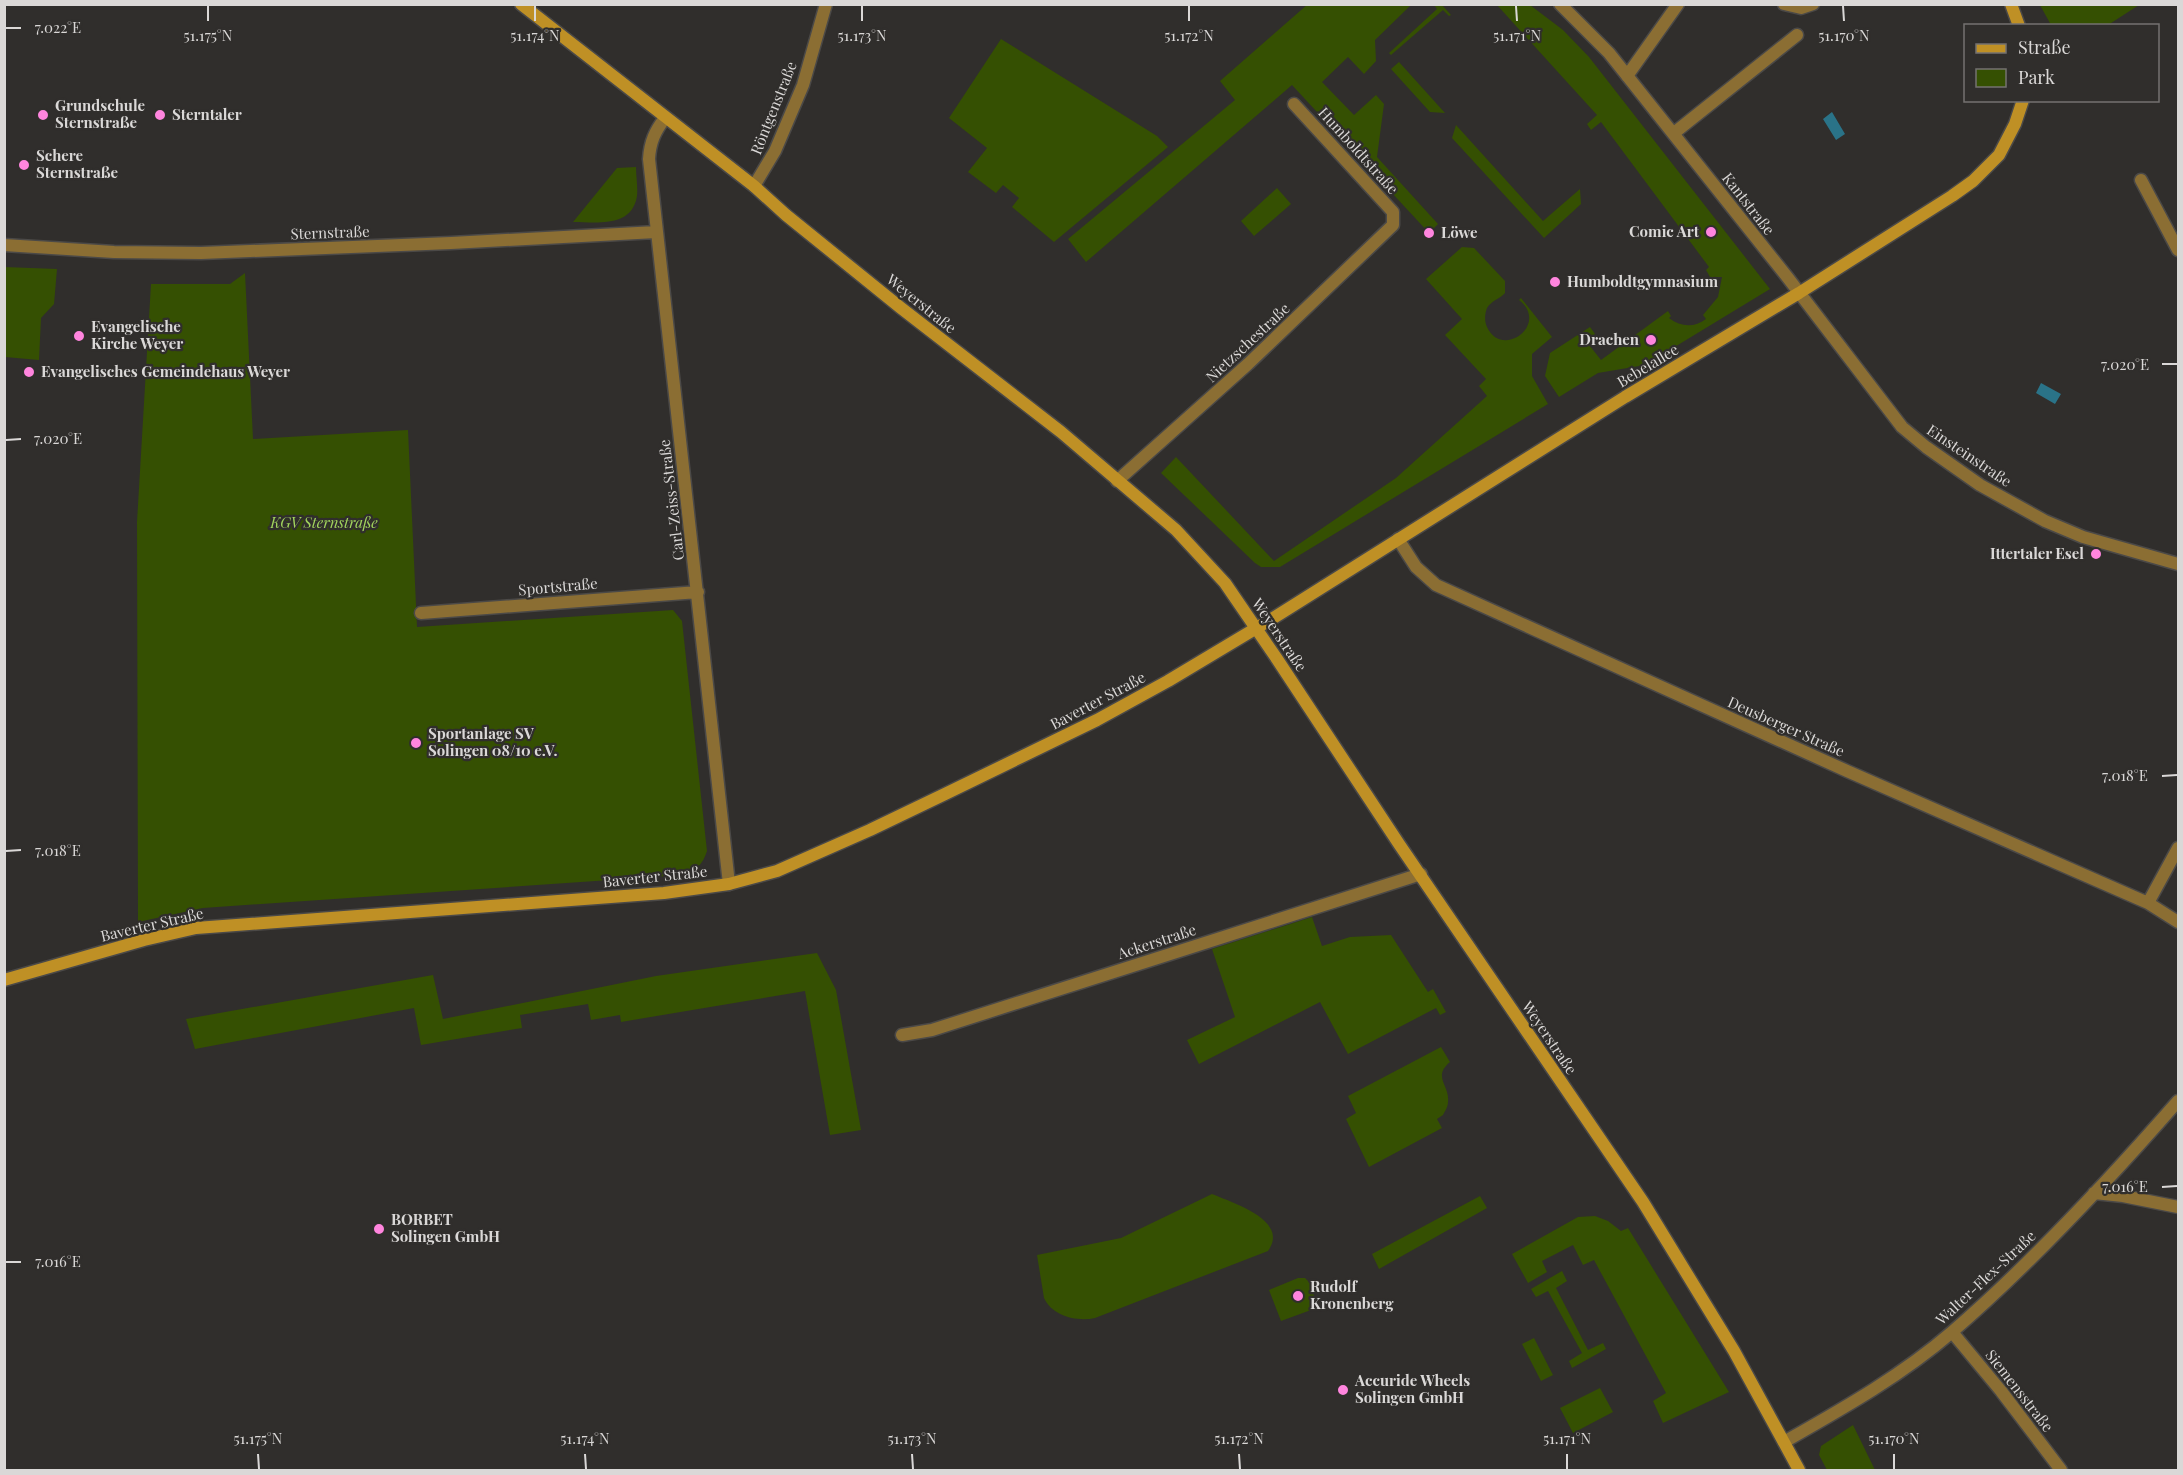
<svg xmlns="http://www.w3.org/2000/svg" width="2183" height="1475" font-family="'Playfair Display',serif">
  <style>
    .green { fill: #355002 }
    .water { fill: #2a7388 }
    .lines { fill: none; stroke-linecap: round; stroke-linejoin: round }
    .street-casing { stroke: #4b4947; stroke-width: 15 }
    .secondary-casing { stroke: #4b4947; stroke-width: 15 }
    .street { stroke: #8b6e33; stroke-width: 12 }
    .secondary { stroke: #bf9025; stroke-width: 12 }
    .ticks { fill: none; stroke: #dad8d7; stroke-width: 2 }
    .poi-dot { fill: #ff85de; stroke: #302e2c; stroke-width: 2 }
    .labels { text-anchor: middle; stroke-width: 4.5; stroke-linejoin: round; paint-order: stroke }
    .poi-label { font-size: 15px; font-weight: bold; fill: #dad8d7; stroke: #302e2c; text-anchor: start }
    .street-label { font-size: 15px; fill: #dad8d7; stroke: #302e2c }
    .park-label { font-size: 15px; font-style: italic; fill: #a2d55d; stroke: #302e2c }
    .ticks-label { font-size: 15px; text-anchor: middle; fill: #dad8d7; stroke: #302e2c; stroke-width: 4.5; stroke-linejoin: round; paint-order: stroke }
  </style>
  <rect width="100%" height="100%" fill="#302e2c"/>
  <!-- green -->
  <path class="green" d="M1308,4L1411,5L1375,40L1376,61L1364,74L1348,57L1322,82L1354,115L1376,95L1384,104L1377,157L1438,224L1429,233L1292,85L1086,262L1068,239L1235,100L1220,81Z
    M1434,5H1442L1451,15L1449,16L1443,10L1391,55L1389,53L1437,9Z
    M1497,5H1530L1563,30L1589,57L1770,289L1645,365L1598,373L1559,397L1545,376L1550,353L1590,327L1595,334L1586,341L1601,360L1668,311L1671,316L1669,318C1681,327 1694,328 1706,319L1703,315L1718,297L1722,277H1710L1706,270L1709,267L1601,122L1591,130L1587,124L1597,115Z
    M2040,5H2139L2108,25H2051Z
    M1001,39L1157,136L1168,147L1054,242L1012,207L1019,198L1003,185L996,193L968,172L987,148L949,118Z
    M1399,62L1445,113L1430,112L1391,69Z
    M1456,125L1543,221L1580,189L1581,204L1544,238L1452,138Z
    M636,167C636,177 638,187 637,196C632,228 597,222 573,222L617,168Z
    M1277,188L1291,204L1254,236L1241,221Z
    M1462,247L1474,248L1505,281V293C1500,299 1492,300 1487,308C1485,313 1484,321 1487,327C1502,360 1550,324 1519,300L1521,298L1552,337L1532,354V376L1548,404L1280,567H1261L1255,563L1161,473L1176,457L1274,561L1396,478L1487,396L1479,386L1486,379L1445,335L1462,319L1426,279Z
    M4,267L57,269L54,304L41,318L39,360L5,357Z
    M245,273L253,439L408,430L417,627L673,610L682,621L707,851C703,864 696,871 683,875L203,908L138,922L137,522L151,284H230Z
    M1312,917L1322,946L1350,937L1391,935L1428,992L1433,989L1446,1012L1440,1015L1436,1008L1348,1054L1320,1002L1199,1064L1187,1040L1235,1017L1212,949Z
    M817,953L836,990L861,1130L830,1135L805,991L621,1022L620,1015L591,1020L588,1004L520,1015L522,1028L421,1045L414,1008L195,1049L186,1019L433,975L443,1019L656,976Z
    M1441,1047L1450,1062C1432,1077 1450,1085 1448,1102C1448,1107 1445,1111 1443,1115L1437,1119L1442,1128L1369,1167L1346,1119L1356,1113L1348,1096Z
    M1212,1194C1233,1203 1290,1220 1268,1251L1095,1318C1077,1322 1052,1316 1044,1298L1037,1255L1121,1238Z
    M1480,1196L1487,1208L1379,1269L1372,1254Z
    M1595,1216L1608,1221L1621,1231L1628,1228L1729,1392L1663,1423L1653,1401L1666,1393L1594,1260L1583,1265L1573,1245L1542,1261L1547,1272L1528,1283L1512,1254L1578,1217Z
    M1562,1271L1567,1281L1556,1288L1588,1350L1603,1343L1606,1349L1572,1368L1569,1361L1582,1353L1548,1291L1536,1297L1531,1289Z
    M1298,1278H1305L1310,1283L1316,1302L1311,1310L1281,1321L1269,1290Z
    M1534,1338L1553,1375L1541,1381L1522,1344Z
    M1600,1388L1613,1412L1573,1433L1560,1408Z
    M1853,1425L1875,1470H1827L1819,1455L1821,1446Z"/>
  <!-- water -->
  <path class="water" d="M1832,112L1845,134L1836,140L1823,119Z
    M2041,383L2061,394L2055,404L2036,393Z"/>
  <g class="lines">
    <!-- street casing -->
    <g class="street-casing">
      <path id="street" d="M1560,4L1609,53L1788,278L1902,427L1926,447L1980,485L2045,521L2083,537L2178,564
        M1784,4L1801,8L1813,4
        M1627,76L1678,4
        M665,118C655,131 650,142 649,159L729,884
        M1674,133L1797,35
        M2141,180L2178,250
        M754,186L775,151L803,85L826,4
        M4,245L114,252L201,253L451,243L656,232
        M1117,481L1248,364L1393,225V212L1294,104
        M1398,539L1416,567L1436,585L1847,771L2148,903L2178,922
        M421,613L698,592
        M2148,903L2178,848
        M902,1035L932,1030L1421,874
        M2094,1193L2123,1196L2178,1207
        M1952,1332L2001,1391L2061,1470
        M1784,1442C1842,1409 1901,1376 1952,1332C2033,1262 2108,1181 2178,1101"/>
    </g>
    <!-- secondary casing -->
    <g class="secondary-casing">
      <path id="secondary" d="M521,4L754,186L786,215L901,308L1061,432L1176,530L1225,583L1277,659L1399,844L1643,1202L1734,1351L1799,1470
        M2011,4L2019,26
        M4,980L144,940L196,928L664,893L729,884L777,871L870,830L945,794L1097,720L1168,681L1270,620L1625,397L1799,293L1952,196L1973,181L1999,155L2015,124L2023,100"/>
    </g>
    <!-- street -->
    <use href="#street" class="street"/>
    <!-- secondary -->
    <use href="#secondary" class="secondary"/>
  </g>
  <!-- ticks -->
  <path class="ticks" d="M208,6V21M535,6V21M862,6V21M1189,6V21M1516,6L1517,21M1843,6L1844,21M6,28H21M2162,364H2177M6,440L21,439M2162,776L2177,775M6,851L21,850M2162,1187L2177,1186M6,1262H21M258,1454L259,1469M585,1454L586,1469M912,1454L913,1469M1239,1454L1240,1469M1567,1454V1469M1894,1454V1469"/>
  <!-- markers -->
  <g class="poi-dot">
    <circle cx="43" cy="115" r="6"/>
    <circle cx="160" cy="115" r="6"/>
    <circle cx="24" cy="165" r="6"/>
    <circle cx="1711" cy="232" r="6"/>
    <circle cx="1429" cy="233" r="6"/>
    <circle cx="1555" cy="282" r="6"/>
    <circle cx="79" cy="336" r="6"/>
    <circle cx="1651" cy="340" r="6"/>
    <circle cx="29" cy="372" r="6"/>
    <circle cx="2096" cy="554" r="6"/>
    <circle cx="416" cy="743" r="6"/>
    <circle cx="379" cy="1229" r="6"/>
    <circle cx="1298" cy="1296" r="6"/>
    <circle cx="1343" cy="1390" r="6"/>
  </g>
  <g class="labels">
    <!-- poi labels -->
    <g class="poi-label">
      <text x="55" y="111">Grundschule<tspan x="55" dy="17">Sternstraße</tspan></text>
      <text x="172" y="120">Sterntaler</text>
      <text x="36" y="161">Schere<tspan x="36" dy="17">Sternstraße</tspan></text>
      <text x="1699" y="237" text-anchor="end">Comic Art</text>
      <text x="1441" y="238">Löwe</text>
      <text x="1567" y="287">Humboldtgymnasium</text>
      <text x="91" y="332">Evangelische<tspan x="91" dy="17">Kirche Weyer</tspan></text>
      <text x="1639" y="345" text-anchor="end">Drachen</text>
      <text x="41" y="377">Evangelisches Gemeindehaus Weyer</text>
      <text x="2084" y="559" text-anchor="end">Ittertaler Esel</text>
      <text x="428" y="739">Sportanlage SV<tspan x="428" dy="17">Solingen 08/10 e.V.</tspan></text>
      <text x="391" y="1225">BORBET<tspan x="391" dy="17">Solingen GmbH</tspan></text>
      <text x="1310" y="1292">Rudolf<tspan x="1310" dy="17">Kronenberg</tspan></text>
      <text x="1355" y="1386">Accuride Wheels<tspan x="1355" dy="17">Solingen GmbH</tspan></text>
    </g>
    <!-- street labels -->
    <g class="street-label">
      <text transform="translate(774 108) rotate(-68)" y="5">Röntgenstraße</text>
      <text transform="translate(1358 151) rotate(48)" y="5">Humboldtstraße</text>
      <text transform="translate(1748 204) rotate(52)" y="5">Kantstraße</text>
      <text transform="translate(330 233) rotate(-2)" y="5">Sternstraße</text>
      <text transform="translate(921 304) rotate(39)" y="5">Weyerstraße</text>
      <text transform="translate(1248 343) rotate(-43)" y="5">Nietzschestraße</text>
      <text transform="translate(1648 366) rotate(-31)" y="5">Bebelallee</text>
      <text transform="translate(1969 456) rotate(34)" y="5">Einsteinstraße</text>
      <text transform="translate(672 500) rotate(-97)" y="5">Carl-Zeiss-Straße</text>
      <text transform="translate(558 587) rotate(-5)" y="5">Sportstraße</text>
      <text transform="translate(1279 635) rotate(56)" y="5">Weyerstraße</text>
      <text transform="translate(1098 701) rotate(-28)" y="5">Baverter Straße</text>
      <text transform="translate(1786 727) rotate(24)" y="5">Deusberger Straße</text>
      <text transform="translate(655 877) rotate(-6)" y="5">Baverter Straße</text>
      <text transform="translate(152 925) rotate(-13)" y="5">Baverter Straße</text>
      <text transform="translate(1157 942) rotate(-18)" y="5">Ackerstraße</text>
      <text transform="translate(1549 1038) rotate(56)" y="5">Weyerstraße</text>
      <text transform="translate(1986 1278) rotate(-43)" y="5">Walter-Flex-Straße</text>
      <text transform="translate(2019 1391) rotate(52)" y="5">Siemensstraße</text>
    </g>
    <!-- park labels -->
    <g class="park-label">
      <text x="324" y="528">KGV Sternstraße</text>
    </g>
  </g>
  <g class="ticks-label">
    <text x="58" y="33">7.022°E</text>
    <text x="208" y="41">51.175°N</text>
    <text x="535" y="41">51.174°N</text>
    <text x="862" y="41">51.173°N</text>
    <text x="1189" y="41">51.172°N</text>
    <text x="1517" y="41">51.171°N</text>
    <text x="1844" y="41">51.170°N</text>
    <text x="2125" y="370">7.020°E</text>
    <text x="58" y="444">7.020°E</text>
    <text x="2125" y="781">7.018°E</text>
    <text x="58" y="856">7.018°E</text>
    <text x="2125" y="1192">7.016°E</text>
    <text x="58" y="1267">7.016°E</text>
    <text x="258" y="1444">51.175°N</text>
    <text x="585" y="1444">51.174°N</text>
    <text x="912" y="1444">51.173°N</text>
    <text x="1239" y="1444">51.172°N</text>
    <text x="1567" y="1444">51.171°N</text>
    <text x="1894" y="1444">51.170°N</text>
  </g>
  <!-- border -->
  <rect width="2183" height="1475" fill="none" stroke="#dad8d7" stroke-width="12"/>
  <!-- legend -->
  <rect x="1964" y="24" width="195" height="78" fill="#302e2c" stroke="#747270" stroke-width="1.5"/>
  <rect x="1976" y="44" width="30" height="9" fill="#bf9025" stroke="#747270" stroke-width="1.5"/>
  <text x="2018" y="54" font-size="18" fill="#dad8d7">Straße</text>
  <rect x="1976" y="69" width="30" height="18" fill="#355002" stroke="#747270" stroke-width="1.5"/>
  <text x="2018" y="84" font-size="18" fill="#dad8d7">Park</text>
</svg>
